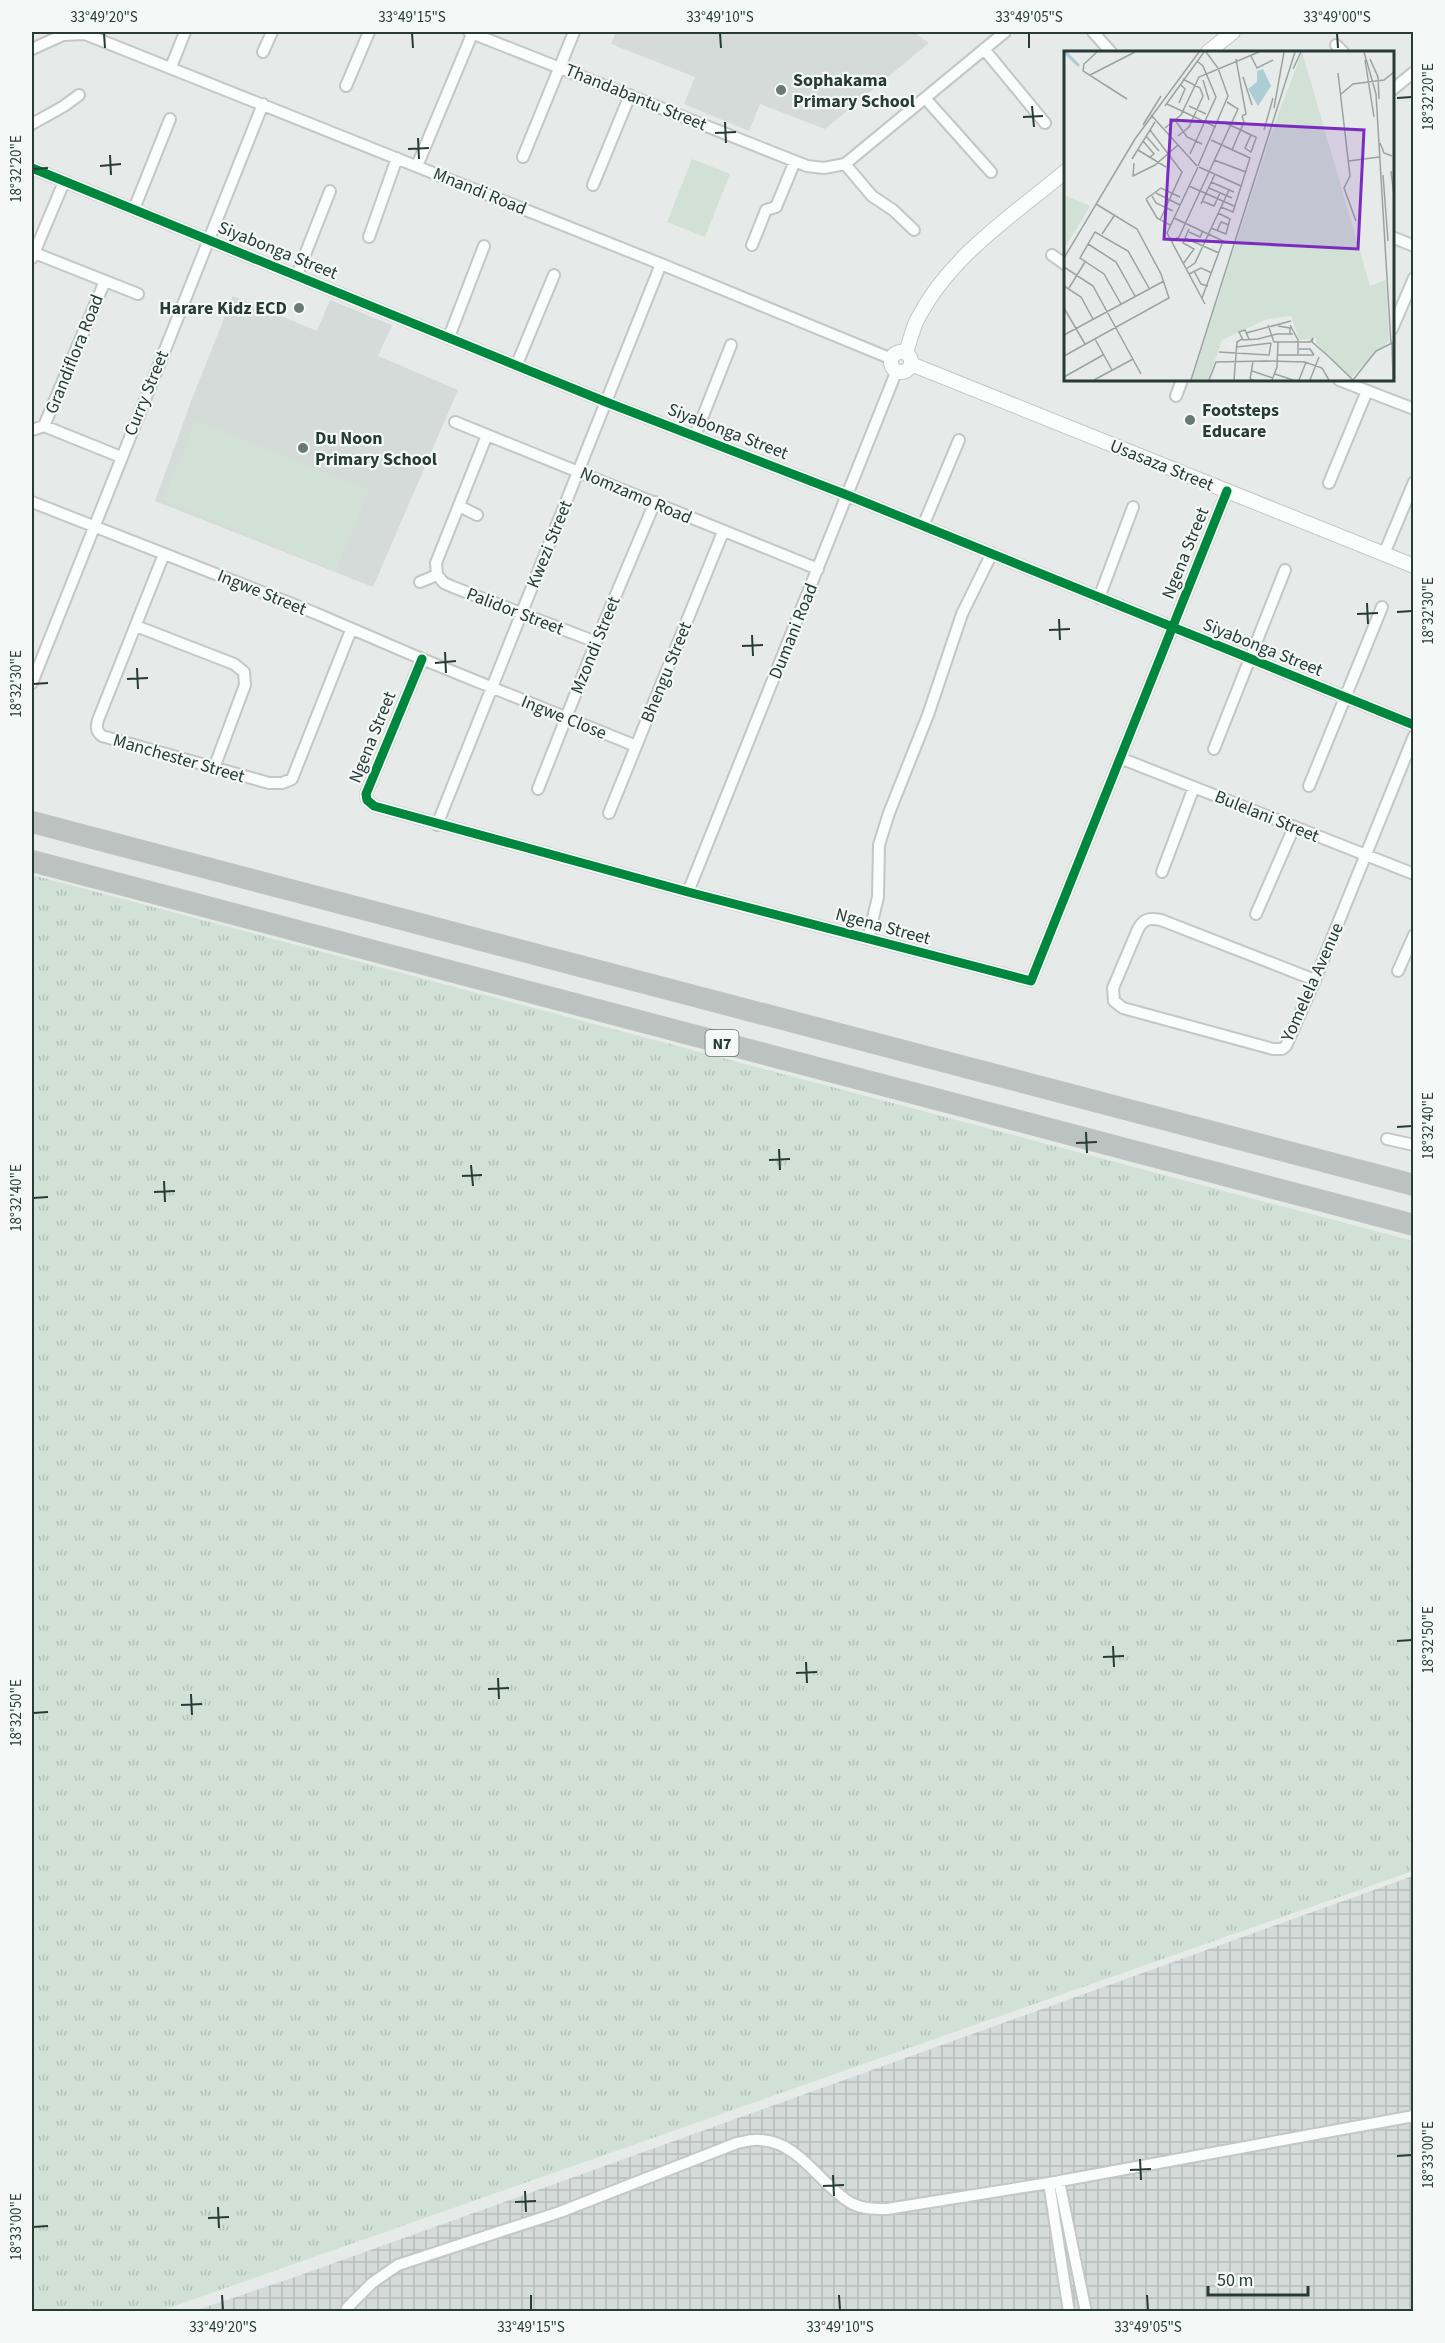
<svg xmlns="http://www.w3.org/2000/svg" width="1445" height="2343" font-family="'Source Sans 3',sans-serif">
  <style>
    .built { fill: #d4dbd8 }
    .industrial { fill: url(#industrial-grid) }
    .grass { fill: url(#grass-tufts) }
    .garden { fill: #d1e1d6 }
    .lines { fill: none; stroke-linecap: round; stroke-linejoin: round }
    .minor-casing { stroke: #c3c7c5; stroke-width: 14 }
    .tertiary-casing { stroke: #c3c7c5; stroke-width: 16 }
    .motorway-casing { stroke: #bec5c3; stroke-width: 22 }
    .minor { stroke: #fbfcfc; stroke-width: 10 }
    .tertiary { stroke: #fbfcfc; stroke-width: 14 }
    .motorway { stroke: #bcc2c0; stroke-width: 20 }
    .cycleway-casing { stroke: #f4f8f6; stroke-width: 13 }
    .cycleway { stroke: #00873e; stroke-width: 9 }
    .ticks { fill: none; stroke: #263b36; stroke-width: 2 }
    .poi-dot { fill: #697874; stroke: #f4f8f6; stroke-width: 2 }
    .labels { text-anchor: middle; stroke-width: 4.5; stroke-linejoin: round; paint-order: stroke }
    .shield { fill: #f4f8f6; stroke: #647470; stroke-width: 1.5 }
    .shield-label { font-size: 16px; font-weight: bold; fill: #263b36 }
    .poi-label { font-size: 18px; font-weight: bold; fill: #263b36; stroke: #f4f8f6; text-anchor: start }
    .street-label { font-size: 18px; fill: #263b36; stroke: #f4f8f6 }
    .inset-river { fill: none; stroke: #accdd3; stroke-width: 3 }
    .inset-road { fill: none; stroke: #99a4a1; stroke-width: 1.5 }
    .view { fill: #7b2cbf; fill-opacity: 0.15; stroke: #7b2cbf; stroke-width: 3 }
    .inset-edge { fill: none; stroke: #263b36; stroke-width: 3 }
    .neatline { fill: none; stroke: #263b36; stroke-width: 2 }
    .ticks-label { font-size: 15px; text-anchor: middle; fill: #263b36 }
  </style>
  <defs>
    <pattern id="industrial-grid" width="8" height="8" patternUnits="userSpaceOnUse" patternTransform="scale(1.5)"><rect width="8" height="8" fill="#d4dbd8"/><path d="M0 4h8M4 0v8" fill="none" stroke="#b6bdba"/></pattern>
    <pattern id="grass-tufts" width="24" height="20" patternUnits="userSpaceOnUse" patternTransform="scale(1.5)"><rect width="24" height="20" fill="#d1e1d6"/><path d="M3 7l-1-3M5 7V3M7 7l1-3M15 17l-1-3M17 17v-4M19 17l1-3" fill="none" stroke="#b3c2b8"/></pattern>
  </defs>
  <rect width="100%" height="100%" fill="#e6eae8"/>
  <!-- built -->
  <path class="built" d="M616,32H914L929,43L825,129L760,104L749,131L684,104L695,77L611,44Z
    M233,296L317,331L330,300L392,325L378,356L458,390L373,587L155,501L193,396Z"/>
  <!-- industrial -->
  <path class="industrial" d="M1413,1876V2311L191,2312L298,2276Z"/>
  <!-- grass -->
  <path class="grass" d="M32,875L1413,1241V1871L160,2311H32Z"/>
  <!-- garden -->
  <path class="garden" d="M692,159L730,174L705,237L667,222Z
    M196,420L369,490L336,571L163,500Z"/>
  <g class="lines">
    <!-- minor casing -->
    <g class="minor-casing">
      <path id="minor" d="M469,32L807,166L824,168L845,164L1005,32
        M1093,32L1111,52
        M1336,45L1343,52
        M32,49L63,35L85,34L661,264L892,359
        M984,49L1045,123
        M263,52L272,32
        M171,67L185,32
        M346,86L369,32
        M1392,90L1414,72
        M925,98L991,172
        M32,124L64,106L79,95
        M523,157L574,32
        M845,164L872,196L893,210L914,230
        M417,166L473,32
        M32,168L606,402L847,495L1414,725
        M593,185L630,95
        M134,209L170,119
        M369,237L397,158
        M1392,237L1414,246
        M752,245L766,210L776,207L795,161
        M32,252L138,294
        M1052,255L1066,265
        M32,258L64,182
        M297,275L330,191
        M105,281L44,426L121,457
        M1392,329L1414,278
        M449,337L484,246
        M517,364L554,275
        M1339,380L1414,409
        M1176,396L1182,380
        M455,422L818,569
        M32,430L44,426
        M487,435L436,563L437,575L444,583L453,587L596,642
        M695,436L731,345
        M1329,483L1367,391
        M32,502L315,613L422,659L636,746
        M459,506L477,515
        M923,526L959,440
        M164,554L98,720C96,727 96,731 102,736L269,783H282L292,779L351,630
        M1384,554L1414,482
        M420,582L437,575
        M1099,598L1133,507
        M136,626L234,664L244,672L245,685L214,768
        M422,659L366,794L367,800L374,806L688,892L1031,981L1227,491
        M32,683L263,104
        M1214,749L1285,570
        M1120,758L1414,874
        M1309,786L1382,607
        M538,789L596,642L655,502
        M609,813L723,532
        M437,825L661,264
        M1162,872L1194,787
        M688,892L897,370
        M1256,914L1294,827
        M868,939L878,897L879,845L889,813L928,715L962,614L992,553
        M1398,971L1414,935
        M1315,980L1161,920C1150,918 1144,918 1138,929L1113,988L1114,1001L1123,1008L1273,1049H1282L1286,1046L1315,980L1414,736
        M1387,1139L1414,1145
        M1059,2181L1086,2312
        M1049,2183L1069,2312
        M347,2308L372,2283L398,2265L560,2212L737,2143C744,2142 752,2139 760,2140C800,2142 819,2184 851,2203C862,2209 875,2209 887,2209L1049,2183L1414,2116"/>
    </g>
    <!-- tertiary casing -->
    <g class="tertiary-casing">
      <path id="tertiary" d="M1208,52L1233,32
        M891 362a10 10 0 1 1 20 0a10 10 0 1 1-20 0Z
        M906,353C909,343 912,332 916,322C948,257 1012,216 1066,171
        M911,364L1414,566"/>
    </g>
    <!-- motorway casing -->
    <g class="motorway-casing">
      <path id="motorway" d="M32,822L1414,1185
        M32,861L1414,1225"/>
    </g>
    <!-- minor -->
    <use href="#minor" class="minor"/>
    <!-- tertiary -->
    <use href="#tertiary" class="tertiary"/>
    <!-- motorway -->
    <use href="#motorway" class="motorway"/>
    <!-- cycleway casing -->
    <g class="cycleway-casing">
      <path id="cycleway" d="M32,168L606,402L847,495L1414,725
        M422,659L366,794L367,800L374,806L688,892L1031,981L1227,491"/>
    </g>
    <!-- cycleway -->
    <use href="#cycleway" class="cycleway"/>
  </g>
  <!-- ticks -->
  <path class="ticks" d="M104,33L105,48M412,33L413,48M720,33L721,48M1029,33V48M1337,33L1338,48M1397,98L1412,97M1032,106L1034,127M1023,117L1043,116M725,122L726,143M715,133L736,132M418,138L419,159M408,149L429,148M110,155L111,175M100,166L121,164M33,169L48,168M1367,603L1368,624M1397,612L1412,611M1357,614L1378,613M1059,619L1060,640M1049,630L1070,629M752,635L753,656M742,646L763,645M445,652L446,673M435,663L456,661M137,668L138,689M127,679L148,678M33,684L48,683M1397,1127L1412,1126M1086,1132L1087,1153M1076,1143L1097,1142M779,1149L780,1170M769,1160L790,1159M471,1165L473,1186M462,1176L482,1175M164,1181L165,1202M154,1192L175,1191M33,1198L48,1197M1397,1641L1412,1640M1113,1646L1114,1667M1103,1657L1124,1656M806,1662L807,1683M796,1673L817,1672M498,1678L499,1699M488,1689L509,1688M191,1694L192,1715M181,1705L202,1704M33,1713L48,1712M1397,2156L1412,2155M1140,2159L1141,2180M1130,2170L1151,2169M833,2175L834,2196M823,2186L844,2185M525,2191L526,2212M515,2202L536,2201M218,2207L219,2228M208,2218L229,2217M33,2227L48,2226M222,2295L223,2310M531,2295V2310M839,2295L840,2310M1147,2295L1148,2310"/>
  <!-- markers -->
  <g class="poi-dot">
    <circle cx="781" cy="90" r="6"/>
    <circle cx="299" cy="308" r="6"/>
    <circle cx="1190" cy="420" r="6"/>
    <circle cx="303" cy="448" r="6"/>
  </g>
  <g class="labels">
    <!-- shield labels -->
    <rect class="shield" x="705.5" y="1030" width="33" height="26" rx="4.5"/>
    <g class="shield-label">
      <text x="722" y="1049">N7</text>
    </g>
    <!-- poi labels -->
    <g class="poi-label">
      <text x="793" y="86">Sophakama<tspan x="793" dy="21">Primary School</tspan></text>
      <text x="287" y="314" text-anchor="end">Harare Kidz ECD</text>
      <text x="1202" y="416">Footsteps<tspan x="1202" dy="21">Educare</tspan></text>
      <text x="315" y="444">Du Noon<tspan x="315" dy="21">Primary School</tspan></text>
    </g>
    <!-- street labels -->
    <g class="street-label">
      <text transform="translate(636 97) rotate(22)" y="6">Thandabantu Street</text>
      <text transform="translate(480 191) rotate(22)" y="6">Mnandi Road</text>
      <text transform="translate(278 250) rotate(22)" y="6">Siyabonga Street</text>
      <text transform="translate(74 354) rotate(-68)" y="6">Grandiflora Road</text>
      <text transform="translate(146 393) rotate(-68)" y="6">Curry Street</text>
      <text transform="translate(728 431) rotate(21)" y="6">Siyabonga Street</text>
      <text transform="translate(1162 465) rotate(22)" y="6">Usasaza Street</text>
      <text transform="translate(636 495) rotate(23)" y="6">Nomzamo Road</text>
      <text transform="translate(549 544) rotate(-68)" y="6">Kwezi Street</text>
      <text transform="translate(1185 553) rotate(-68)" y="6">Ngena Street</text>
      <text transform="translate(262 592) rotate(22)" y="6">Ingwe Street</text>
      <text transform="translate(515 611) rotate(21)" y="6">Palidor Street</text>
      <text transform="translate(793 631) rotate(-68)" y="6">Dumani Road</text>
      <text transform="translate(595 645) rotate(-68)" y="6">Mzondi Street</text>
      <text transform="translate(1263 647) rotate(22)" y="6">Siyabonga Street</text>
      <text transform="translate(666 672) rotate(-68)" y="6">Bhengu Street</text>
      <text transform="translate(564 717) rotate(22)" y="6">Ingwe Close</text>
      <text transform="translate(372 737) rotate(-68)" y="6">Ngena Street</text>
      <text transform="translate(179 758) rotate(16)" y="6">Manchester Street</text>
      <text transform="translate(1267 816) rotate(22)" y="6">Bulelani Street</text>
      <text transform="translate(883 926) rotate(15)" y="6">Ngena Street</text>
      <text transform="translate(1312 982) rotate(-66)" y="6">Yomelela Avenue</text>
    </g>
  </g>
  <!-- overview -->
  <g transform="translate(1064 51)">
    <rect width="330" height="330" fill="#e6eae8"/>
    <path d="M238,1L306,235L322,229L325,290L287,326L252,292V287L235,289L227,265L203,268L158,289L144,329H128L208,80Z" fill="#d1e1d6"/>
    <path d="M0,144L26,155L0,198Z" fill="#d1e1d6"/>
    <path d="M199,18L207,35L194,55L184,38L193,31V20Z" fill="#accdd3"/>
    <path class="inset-river" d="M1,1L15,15"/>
    <path class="inset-road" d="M33,1L20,13L19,20L63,48M300,1L312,43L327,293M187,5L193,17L209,9M172,8L182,63L178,65M306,8L314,26L315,48M301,9L310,66M229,18L237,1M274,22L286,125L280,137L292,170M26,24L71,1M179,26L188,54M139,29L145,49M276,44L289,33L320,29L330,21M115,52L121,38L116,33M103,53L152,76M101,55L140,1M125,55L142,63M210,57L220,1M87,64L133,115M111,69L123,86L138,93M159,71L177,79L187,84L192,86V87L187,101L181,97L187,84M79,74L97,45M101,77L117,64L135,26L195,1M86,79L118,121L96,169M200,79L209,47M82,85L95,100M114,85L125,76L139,45L136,37L119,28M147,89L186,107L169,161L157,156M79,90L90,103L86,106M316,92L320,102L328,105M74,99L102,116M168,99L180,71L178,65M126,103L152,46L139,15L133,10M68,108L91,71M150,109L182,121M285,110L315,106M70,112L69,125L91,114L114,94M134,115L164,45L154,17L142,1M134,116L103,182L141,253M135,116L177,135M327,120L330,145M319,124L324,190M147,131L170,141M125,135L170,155M145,137L168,147M92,142L116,154M88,145L92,152L109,160M82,148L97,137L116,146M82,148L93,167L106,174M138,150L150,155L156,142M137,153L151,123M110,167L159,190L138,247M147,177L162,183L166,168L154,162M153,180L157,171L165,174M125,181L136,186L139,180M38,183L50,165M121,187L155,202M107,191L115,186L174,58L163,51M24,193L52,211L71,245M0,207L71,88L135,1M119,213L130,198L119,192L125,178M0,216L29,235L77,323M122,218L131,212L165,139M130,220L137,233L144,235M125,223L137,217L148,222M0,235L17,246L29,268M5,237L21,211M57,253L40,223L16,207L31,181L64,200L85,237M0,257L21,293M204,274L210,291H214L213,316L208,329M226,274L234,289V303M214,275L226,277V283M182,282L227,270M0,284L100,230M31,288L48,319M185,288L181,279L175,281L179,289L194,288L213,283H229M214,291H246L249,287L248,291L262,303M328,293L329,329M173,296L207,292M235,298H246L250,304M155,301L205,304L207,292M262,303L289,329M213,304H250M0,305L105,247L97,223L73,178L32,153M189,311L186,328L190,329M188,320L209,327M211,323L229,329M0,326L39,304M30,329L69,308M127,329L231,1M145,329L152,311L202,310L241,311L258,317L265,329M170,329L173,291L178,288M235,329L242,311M246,329L255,306M289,329L312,300L330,291"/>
    <path class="view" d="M107,69L300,79L294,198L100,188Z"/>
    <rect width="330" height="330" class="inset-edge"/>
  </g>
  <!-- border -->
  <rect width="1445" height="2343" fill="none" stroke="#f4f8f6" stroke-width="66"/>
  <!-- scale -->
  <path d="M1208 2286v9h100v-9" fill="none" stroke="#263b36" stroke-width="3"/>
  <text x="1217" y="2286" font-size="18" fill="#263b36" stroke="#f4f8f6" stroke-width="4.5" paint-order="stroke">50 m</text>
  <rect x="33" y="33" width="1379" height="2277" class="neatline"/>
  <g class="ticks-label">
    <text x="104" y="22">33°49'20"S</text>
    <text x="412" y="22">33°49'15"S</text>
    <text x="720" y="22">33°49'10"S</text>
    <text x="1029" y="22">33°49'05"S</text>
    <text x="1337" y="22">33°49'00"S</text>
    <text transform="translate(1428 97) rotate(-90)" y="5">18°32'20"E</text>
    <text transform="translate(16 169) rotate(-90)" y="5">18°32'20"E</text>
    <text transform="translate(1428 611) rotate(-90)" y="5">18°32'30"E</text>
    <text transform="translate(16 684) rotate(-90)" y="5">18°32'30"E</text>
    <text transform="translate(1428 1126) rotate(-90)" y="5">18°32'40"E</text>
    <text transform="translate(16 1198) rotate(-90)" y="5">18°32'40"E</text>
    <text transform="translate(1428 1640) rotate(-90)" y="5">18°32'50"E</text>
    <text transform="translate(16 1713) rotate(-90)" y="5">18°32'50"E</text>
    <text transform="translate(1428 2155) rotate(-90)" y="5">18°33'00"E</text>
    <text transform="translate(16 2227) rotate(-90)" y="5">18°33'00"E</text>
    <text x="223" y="2332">33°49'20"S</text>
    <text x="531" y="2332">33°49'15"S</text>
    <text x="840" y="2332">33°49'10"S</text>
    <text x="1148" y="2332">33°49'05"S</text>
  </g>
</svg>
